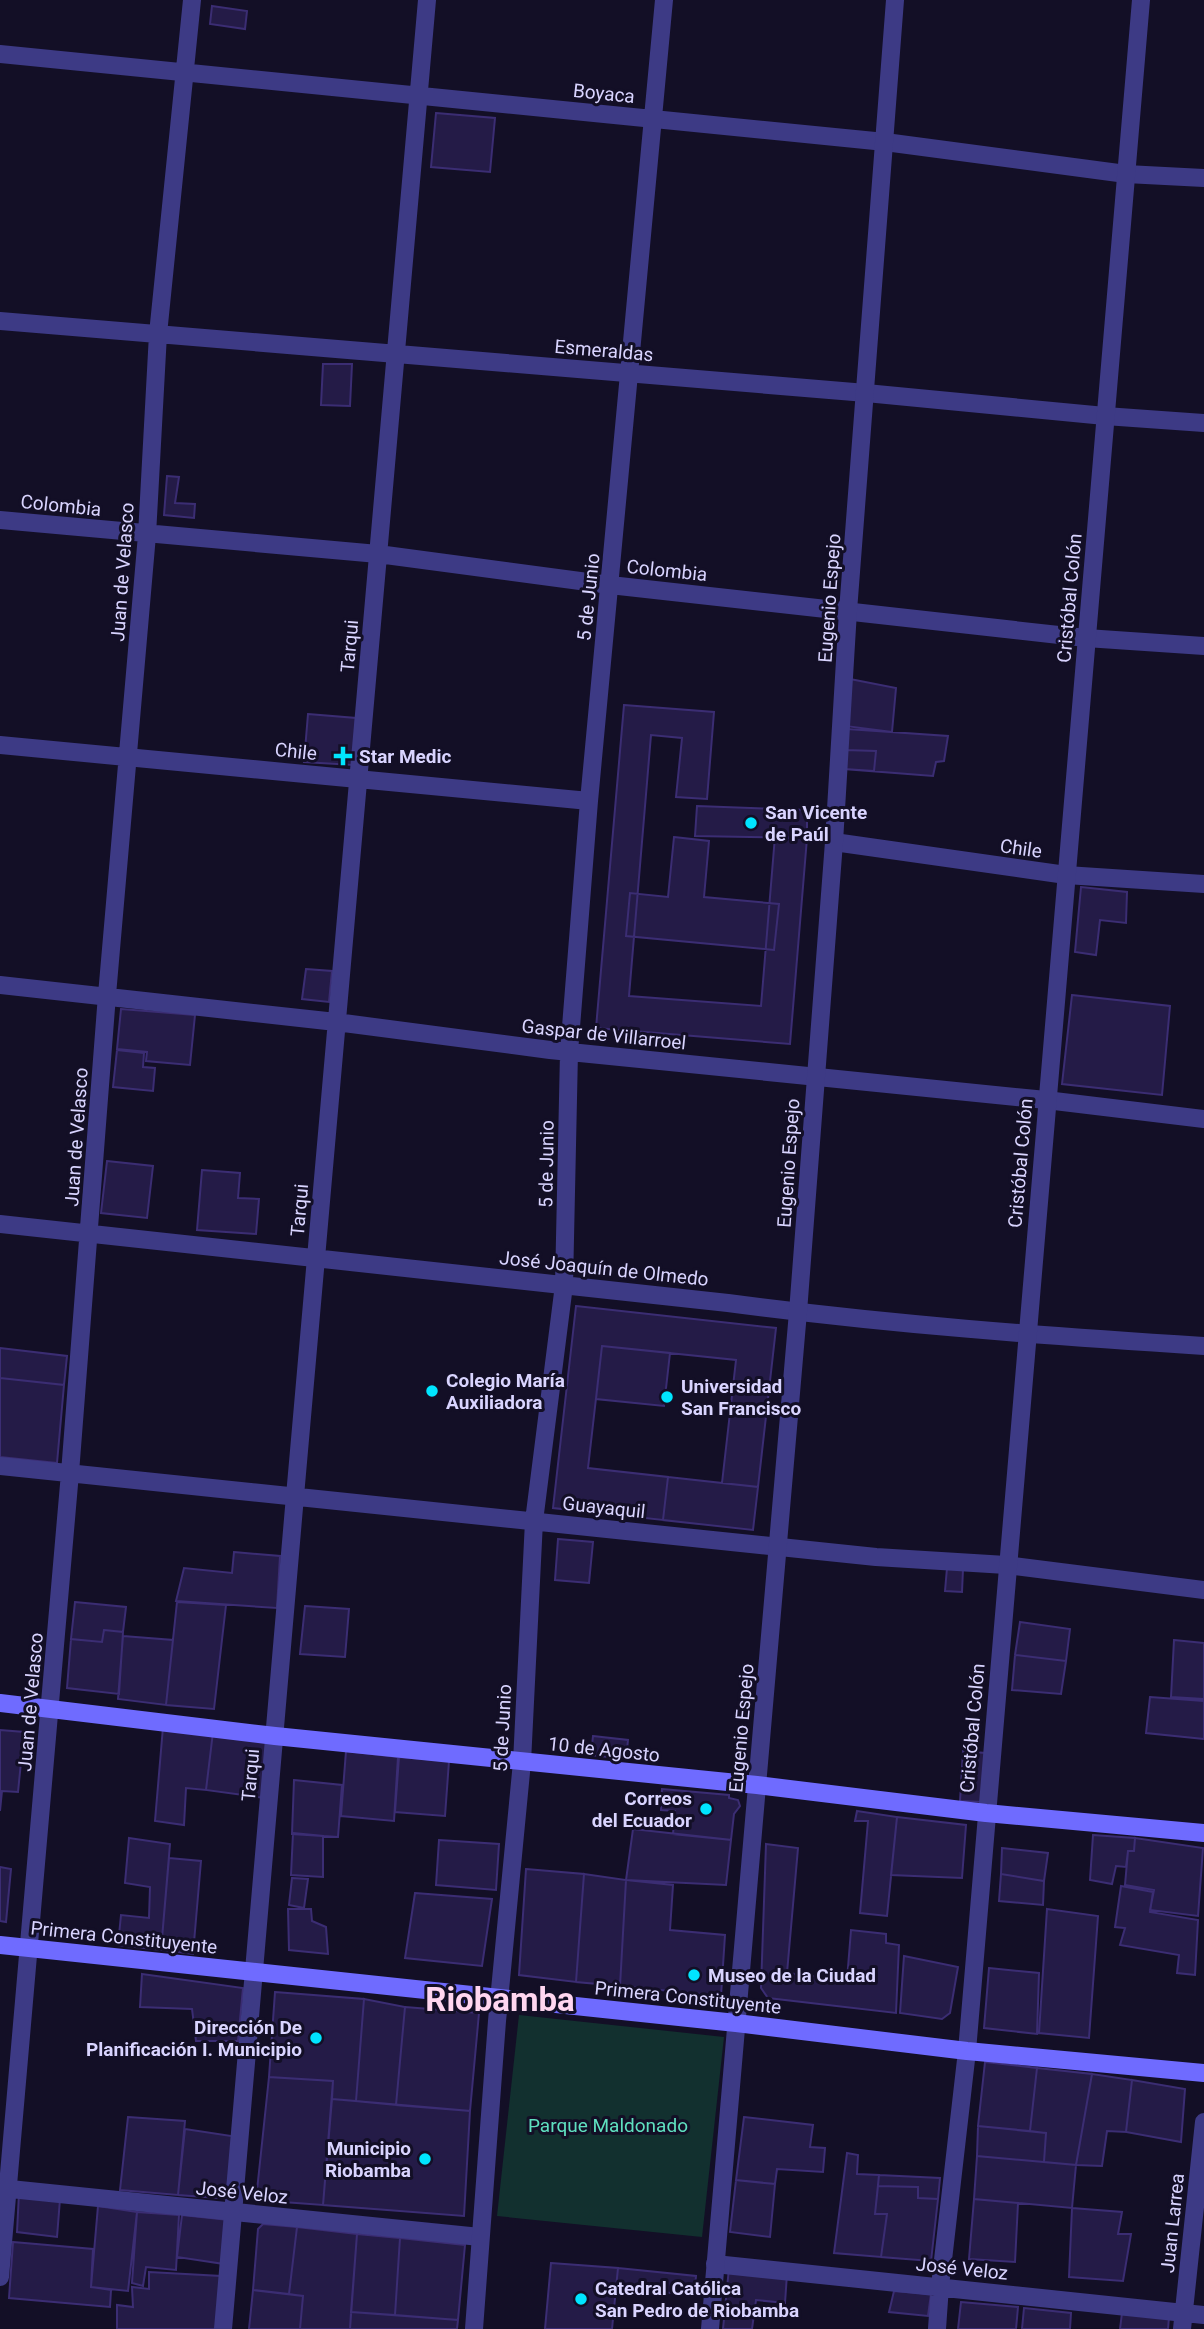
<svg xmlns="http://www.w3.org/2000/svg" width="1204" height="2329" font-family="Roboto,sans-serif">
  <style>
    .green { fill: #12302f }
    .building { fill: #241b47; stroke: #3b2d73; stroke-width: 2 }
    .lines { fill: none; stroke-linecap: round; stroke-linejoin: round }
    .minor { stroke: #3d3a85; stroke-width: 18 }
    .tertiary { stroke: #3d3a85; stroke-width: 18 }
    .secondary { stroke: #6f6bff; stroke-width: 18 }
    .poi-dot { fill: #00e5ff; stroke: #130f26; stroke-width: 2.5 }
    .labels { text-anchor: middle; stroke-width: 6; stroke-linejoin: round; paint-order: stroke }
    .street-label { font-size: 19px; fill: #d9d4ff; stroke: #130f26 }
    .poi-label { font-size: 19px; font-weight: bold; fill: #d9d4ff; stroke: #130f26; text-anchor: start }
    .park-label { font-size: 19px; fill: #5fe0c0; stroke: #130f26 }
    .town-label { font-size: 33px; font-weight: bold; fill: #ffd6f0; stroke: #130f26 }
  </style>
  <rect width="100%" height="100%" fill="#130f26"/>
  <!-- green -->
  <path class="green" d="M519,2015L724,2037L702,2237L497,2216Z"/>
  <!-- building -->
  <path class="building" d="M212,6L247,11L245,29L210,24Z
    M436,113L495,118L490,172L431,167Z
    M323,364H352L350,406L321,405Z
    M167,476L179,477L175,503L195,504L194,518L164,515Z
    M850,679L896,688L892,732L845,726Z
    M624,705L714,712L707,799L676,797L682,738L651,735L629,996L761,1006L775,836L807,838L790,1044L596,1028Z
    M308,714L356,718L353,765L304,762Z
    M847,729L948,736L944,761L936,762L933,776L844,769Z
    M845,750L876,751L874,771L844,769Z
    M697,806L807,810V838L695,836Z
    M674,837L709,841L704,897L779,904L774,950L626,936L630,893L668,897Z
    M1081,887L1127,892L1126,923L1100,920L1096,955L1075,952Z
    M306,969L332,971L329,1002L302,999Z
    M1072,995L1170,1006L1162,1095L1062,1084Z
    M121,1009L195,1015L190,1065L146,1061L147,1052L117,1049Z
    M117,1050L144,1053L143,1067L155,1068L153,1091L113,1087Z
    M107,1161L153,1166L147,1218L101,1213Z
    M202,1170L240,1173L238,1198L259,1199L256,1234L197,1230Z
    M576,1306L776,1328L758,1487L722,1483L736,1360L602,1346L588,1468L668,1477L663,1520L553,1508Z
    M602,1346L670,1353L664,1406L596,1399Z
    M0,1348L67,1356L64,1385L0,1378Z
    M0,1378L64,1385L57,1463L0,1457Z
    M668,1477L758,1487L753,1530L663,1520Z
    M558,1539L593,1542L589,1583L555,1580Z
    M234,1552L280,1556L277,1608L176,1601L184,1568L232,1573Z
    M947,1568L963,1569L962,1592L945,1591Z
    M75,1602L126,1607L123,1632L104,1630L102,1642L71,1639Z
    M177,1602L226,1605L214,1709L166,1705Z
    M305,1606L349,1609L345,1657L300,1654Z
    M1020,1622L1070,1629L1066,1661L1015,1655Z
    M104,1630L123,1632L119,1694L67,1688L71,1639L102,1642Z
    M123,1636L173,1640L166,1705L118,1699Z
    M1174,1640L1204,1643V1699L1171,1697Z
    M1015,1655L1066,1661L1061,1694L1012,1690Z
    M1150,1697L1204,1701V1739L1146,1733Z
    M163,1727L213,1732L206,1790L186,1788L184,1825L155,1821Z
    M0,1730L24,1732L18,1792L2,1791L0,1811Z
    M213,1732L270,1739L265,1798L206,1790Z
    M593,1736L628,1740L626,1759L591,1755Z
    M346,1751L398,1757L394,1821L341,1816Z
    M963,1751L985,1753L982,1802L960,1801Z
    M399,1757L449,1761L445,1816L395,1812Z
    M294,1780L342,1785L338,1837L292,1834Z
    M662,1789L729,1795V1798L738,1800L740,1806L734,1814L731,1840L673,1834L675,1811L661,1810Z
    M857,1811L897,1817L887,1916L860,1913L868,1821H855Z
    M897,1817L966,1825L962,1878L891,1875Z
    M633,1829L731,1840L726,1885L626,1880Z
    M293,1833L323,1836V1877L291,1875Z
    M1093,1835L1135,1838L1134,1851H1128L1126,1867L1116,1866L1112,1884L1090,1880Z
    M129,1838L170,1844L161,1950L118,1945L121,1915L149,1918L150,1887L125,1883Z
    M1135,1838L1203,1848L1198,1916L1150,1910L1154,1890L1125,1885L1128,1851H1134Z
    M439,1840L499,1844L496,1890L436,1885Z
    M766,1844L798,1848L787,1973L847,1980L851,1930L886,1934V1943L899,1945L896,2013L768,1998L761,1988Z
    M1002,1848L1048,1853L1044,1881L1001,1874Z
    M169,1858L201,1861L193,1954L161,1950Z
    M0,1867L11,1869L6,1922L0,1921Z
    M526,1869L584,1874L576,1982L519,1975Z
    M584,1874L626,1880L620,1986L576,1982Z
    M1001,1874L1044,1881L1043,1905L999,1901Z
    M292,1878L308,1879L304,1908L289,1905Z
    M626,1880L673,1885L670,1930L725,1935L721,1996L620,1986Z
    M1121,1886L1153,1892L1150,1912L1198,1920L1195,1975L1177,1973L1179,1955L1120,1945L1125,1928L1115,1927Z
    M415,1893L492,1899L482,1966L405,1958Z
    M288,1909H311L312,1921L326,1927L328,1954L289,1950Z
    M1047,1909L1098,1916L1089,2038L1039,2033Z
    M904,1956L958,1967L950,2013L942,2019L900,2013Z
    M989,1968L1039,1973L1037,2034L984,2028Z
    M142,1974L243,1988L238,2041H196L192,2009L140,2007Z
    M275,1992L364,1999L356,2101L332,2099L333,2081L269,2077Z
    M364,1999L405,2007L396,2105L356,2101Z
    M405,2007L479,2013L470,2111L396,2105Z
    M985,2062L1037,2068L1030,2131L978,2126Z
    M1037,2068L1092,2074L1076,2165L1044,2162L1046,2133L1030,2131Z
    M1092,2074L1132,2080L1126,2132L1107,2131L1102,2166L1076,2165Z
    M269,2077L333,2081L323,2205L256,2200Z
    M1132,2080L1185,2089L1181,2142L1126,2132Z
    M332,2099L470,2111L464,2216L323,2205Z
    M128,2117L185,2121L178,2195L120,2190Z
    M744,2117L813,2125L810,2147L825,2148L823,2172L777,2169L775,2184L736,2180Z
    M978,2126L1046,2133L1044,2162L977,2156Z
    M185,2129L238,2137L232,2199L178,2195Z
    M847,2153L858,2155L857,2174L879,2175L875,2214H887L881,2257L834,2253Z
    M977,2156L1076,2165L1072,2208L974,2199Z
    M879,2175L940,2178L938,2199L918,2198V2187L878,2186Z
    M736,2180L775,2184L770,2237L730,2232Z
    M878,2186L918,2187V2198L938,2199L931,2261L881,2257L887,2214H875Z
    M19,2193L60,2199L57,2237L17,2232Z
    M974,2199L1018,2203L1015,2262L969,2259Z
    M98,2206L137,2212L128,2291L91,2287Z
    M1072,2208L1122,2212L1118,2234H1131L1123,2281L1069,2277Z
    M137,2212L179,2215L176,2270L146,2267L143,2286L132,2283Z
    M182,2215L229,2220L224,2264L177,2257Z
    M263,2224L297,2227L289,2294L253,2290L258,2229Z
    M297,2227L357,2234L350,2329H300L303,2296L289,2294Z
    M357,2234L400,2238L395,2315L351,2312Z
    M400,2238L465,2245L458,2320L395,2315Z
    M13,2242L93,2249L91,2287L111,2290L110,2307L9,2298Z
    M551,2263L618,2268L612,2329H545Z
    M618,2268L696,2276L694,2295L616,2288Z
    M729,2268L787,2274L785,2303L756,2300L752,2329H723Z
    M149,2272L221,2276L218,2329H117V2305L133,2307L132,2287L149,2289Z
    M253,2290L303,2296L300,2329H249Z
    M894,2291L931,2294L928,2316L889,2312Z
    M961,2302L1018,2307L1016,2329H958Z
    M1024,2308L1071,2313L1070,2329H1022Z
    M351,2312L458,2320L457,2329H350Z
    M1122,2313L1169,2317L1168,2329H1120Z"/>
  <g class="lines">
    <!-- minor -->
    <path class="minor" d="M0,54L885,142L1126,174L1204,178
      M0,321L866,393L1105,416L1204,423
      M0,520L378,554L610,585L1086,638L1204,646
      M0,745L589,801
      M834,842L1066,875L1204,884
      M0,985L336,1022L550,1050L1046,1100L1204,1119
      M0,1224L728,1303C886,1324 1045,1336 1204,1346
      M0,1466L876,1557L1006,1565L1204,1590
      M522,1762L534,1521L564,1285L569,1052L589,801L664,0
      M0,2188L480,2237
      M715,2264L1204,2315
      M0,2277L70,1473L107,995L147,535L158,334L192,0
      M223,2329L295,1496L427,0
      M937,2329L940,2286L967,2051
      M1182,2329L1204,2122"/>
    <!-- tertiary -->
    <path class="tertiary" d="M967,2051L1141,0
      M474,2329L497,2021L522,1762
      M710,2329L798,1312L834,842L848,611L895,0"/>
    <!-- secondary -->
    <path class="secondary" d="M0,1703L275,1736L757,1785L986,1813L1204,1833
      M0,1945L736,2023L967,2051L1204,2073"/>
  </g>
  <!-- markers -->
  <g class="poi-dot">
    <path d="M339.5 745.5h7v7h7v7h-7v7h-7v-7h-7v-7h7z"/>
    <circle cx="751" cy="823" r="7"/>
    <circle cx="432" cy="1391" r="7"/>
    <circle cx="667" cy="1397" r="7"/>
    <circle cx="706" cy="1809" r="7"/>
    <circle cx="694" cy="1975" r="7"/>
    <circle cx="316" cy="2038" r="7"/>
    <circle cx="425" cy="2159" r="7"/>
    <circle cx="581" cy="2299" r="7"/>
  </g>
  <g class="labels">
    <!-- street labels -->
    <g class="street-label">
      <text transform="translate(604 93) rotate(6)" y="7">Boyaca</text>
      <text transform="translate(604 350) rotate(5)" y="7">Esmeraldas</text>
      <text transform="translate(61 505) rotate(6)" y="7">Colombia</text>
      <text transform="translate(667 570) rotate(6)" y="7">Colombia</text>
      <text transform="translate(122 572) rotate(-86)" y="7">Juan de Velasco</text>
      <text transform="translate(588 597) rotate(-84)" y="7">5 de Junio</text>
      <text transform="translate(829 598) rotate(-86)" y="7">Eugenio Espejo</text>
      <text transform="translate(1069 598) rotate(-85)" y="7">Cristóbal Colón</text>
      <text transform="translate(349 646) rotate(-85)" y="7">Tarqui</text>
      <text transform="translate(296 751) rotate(6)" y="7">Chile</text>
      <text transform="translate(1021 848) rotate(8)" y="7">Chile</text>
      <text transform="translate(604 1034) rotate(6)" y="7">Gaspar de Villarroel</text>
      <text transform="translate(76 1137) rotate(-86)" y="7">Juan de Velasco</text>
      <text transform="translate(788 1163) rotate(-86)" y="7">Eugenio Espejo</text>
      <text transform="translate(1020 1163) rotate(-85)" y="7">Cristóbal Colón</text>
      <text transform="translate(546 1164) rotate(-89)" y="7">5 de Junio</text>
      <text transform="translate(299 1210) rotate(-85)" y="7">Tarqui</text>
      <text transform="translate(604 1268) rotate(6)" y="7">José Joaquín de Olmedo</text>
      <text transform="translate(604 1507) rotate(6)" y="7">Guayaquil</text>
      <text transform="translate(30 1702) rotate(-85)" y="7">Juan de Velasco</text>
      <text transform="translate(502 1728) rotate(-87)" y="7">5 de Junio</text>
      <text transform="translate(741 1728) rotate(-85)" y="7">Eugenio Espejo</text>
      <text transform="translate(972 1728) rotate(-85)" y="7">Cristóbal Colón</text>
      <text transform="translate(604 1749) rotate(6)" y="7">10 de Agosto</text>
      <text transform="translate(250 1775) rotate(-85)" y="7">Tarqui</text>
      <text transform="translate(124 1937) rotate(6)" y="7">Primera Constituyente</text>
      <text transform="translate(688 1997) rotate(6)" y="7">Primera Constituyente</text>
      <text transform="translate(242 2192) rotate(6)" y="7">José Veloz</text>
      <text transform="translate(1172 2223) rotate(-84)" y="7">Juan Larrea</text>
      <text transform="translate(962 2268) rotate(6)" y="7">José Veloz</text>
    </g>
    <!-- poi labels -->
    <g class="poi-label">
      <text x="359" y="763">Star Medic</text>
      <text x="765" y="819">San Vicente<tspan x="765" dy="22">de Paúl</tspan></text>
      <text x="446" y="1387">Colegio María<tspan x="446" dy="22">Auxiliadora</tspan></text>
      <text x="681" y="1393">Universidad<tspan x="681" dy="22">San Francisco</tspan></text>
      <text x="692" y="1805" text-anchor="end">Correos<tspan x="692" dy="22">del Ecuador</tspan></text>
      <text x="708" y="1982">Museo de la Ciudad</text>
      <text x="302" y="2034" text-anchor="end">Dirección De<tspan x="302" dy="22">Planificación I. Municipio</tspan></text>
      <text x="411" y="2155" text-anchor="end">Municipio<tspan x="411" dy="22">Riobamba</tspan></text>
      <text x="595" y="2295">Catedral Católica<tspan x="595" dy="22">San Pedro de Riobamba</tspan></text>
    </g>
    <!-- park labels -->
    <g class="park-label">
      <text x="608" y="2132">Parque Maldonado</text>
    </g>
    <!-- town labels -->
    <g class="town-label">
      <text x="500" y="2011">Riobamba</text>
    </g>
  </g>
</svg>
